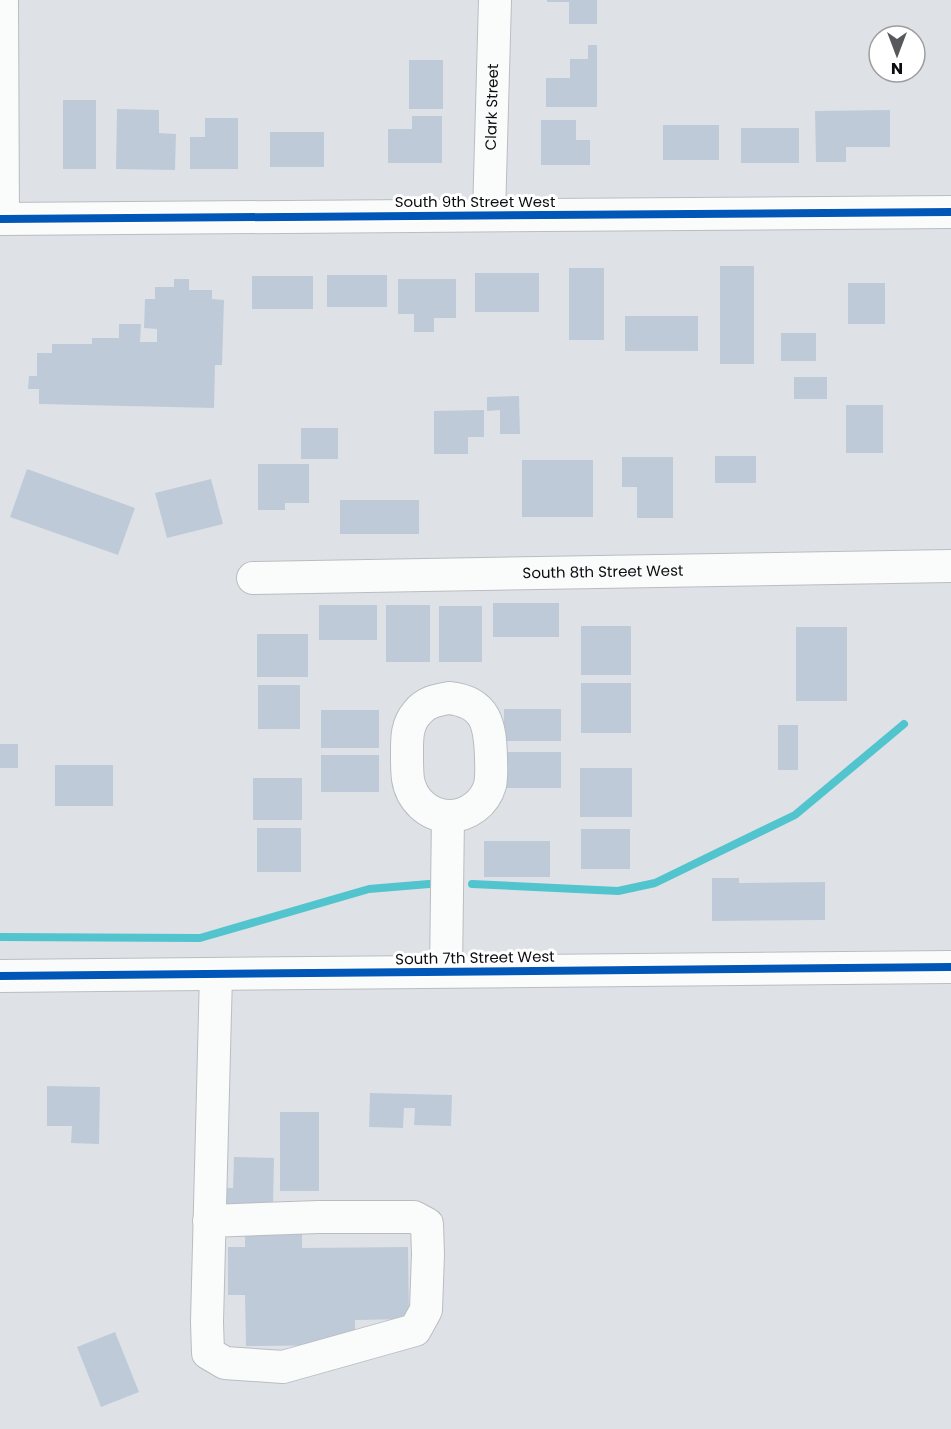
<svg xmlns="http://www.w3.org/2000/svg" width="951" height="1429" font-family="Poppins,sans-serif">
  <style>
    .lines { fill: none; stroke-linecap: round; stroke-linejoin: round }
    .stream { stroke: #51c4ce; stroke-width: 8 }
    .building { fill: #bfcad9 }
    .minor-casing { stroke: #babdc0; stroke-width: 34 }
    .minor { stroke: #fafbfb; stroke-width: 32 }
    .cycleway-casing { stroke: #fff; stroke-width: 11 }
    .cycleway { stroke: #0057b8; stroke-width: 8 }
    .labels { text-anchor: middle; stroke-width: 6; stroke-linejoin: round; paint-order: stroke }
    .street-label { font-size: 15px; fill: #0c0d10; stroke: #fff }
  </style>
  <rect width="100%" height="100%" fill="#dee2e6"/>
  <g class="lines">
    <!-- stream -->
    <path class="stream" d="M472,884L618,891L655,883L795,815L904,724
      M0,937L200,938L369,889L429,884"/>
  </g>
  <!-- building -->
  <path class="building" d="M547,0H597V24H569V2H547Z
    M588,45H597V107H546V78H570V59H588Z
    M409,60H443V109H409Z
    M63,100H96V169H63Z
    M117,109L159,110V133L176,134L175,170L116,169Z
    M890,110V147H846V162H816L815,111Z
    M412,116H442V163H388V129H412Z
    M205,118H238V169H190V137H205Z
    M541,120H576V140H590V165H541Z
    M663,125H719V160H663Z
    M741,128H799V163H741Z
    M270,132H324V167H270Z
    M720,266H754V364H720Z
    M569,268H604V340H569Z
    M475,273H539V312H475Z
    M327,275H387V307H327Z
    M252,276H313V309H252Z
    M174,279H189V290H212V299L224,300L222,365H215L214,408L39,404V389H28L29,376H37V353H52V344H92V338H119V324H141L140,342H157V329L144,328L145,299H155V287H174Z
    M398,279H456V318H434V332H414V314H398Z
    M848,283H885V324H848Z
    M625,316H698V351H625Z
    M781,333H816V361H781Z
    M794,377H827V399H794Z
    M519,396L520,434H500V410L487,411V397Z
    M846,405H883V453H846Z
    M484,410V437H468V454H434V411Z
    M301,428H338V459H301Z
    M715,456H756V483H715Z
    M622,457H673V518H637V487H622Z
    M522,460H593V517H522Z
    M258,464H309V503H285V510H258Z
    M27,469L135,508L118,555L10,517Z
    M211,479L223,524L167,538L155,493Z
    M340,500H419V534H340Z
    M493,603H559V637H493Z
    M319,605H377V640H319Z
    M386,605H430V662H386Z
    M439,606H482V662H439Z
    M581,626H631V675H581Z
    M796,627H847V701H796Z
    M257,634H308V677H257Z
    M581,683H631V733H581Z
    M258,685H300V729H258Z
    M504,709H561V741H504Z
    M321,710H379V748H321Z
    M778,725H798V770H778Z
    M0,744H18V768H0Z
    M503,752H561V788H503Z
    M321,755H379V792H321Z
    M55,765H113V806H55Z
    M580,768H632V817H580Z
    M253,778H302V820H253Z
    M257,828H301V872H257Z
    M581,829H630V869H581Z
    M484,841H550V877H484Z
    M712,878H739V883L825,882V920L712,921Z
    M47,1086L100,1087L99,1144L71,1143L72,1126H47Z
    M370,1093L452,1095L451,1126L414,1125L415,1108H404L403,1128L369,1127Z
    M280,1112H319V1191H280Z
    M234,1157L274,1158L273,1207L227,1206V1188H233Z
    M245,1228H302V1248L408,1247L409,1319L355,1320V1345L246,1346L245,1295H228V1247H245Z
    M115,1332L139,1392L101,1407L77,1347Z"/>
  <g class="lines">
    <!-- minor casing -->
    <g class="minor-casing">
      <g id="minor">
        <path d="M2,0L3,219"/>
        <path id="s1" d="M489,215L495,0"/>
        <path d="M0,219L951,212"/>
        <path id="s2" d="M253,578L951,566"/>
        <path d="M449,698C487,702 490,726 491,757C491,766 492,776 490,785C485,803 468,816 449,816C428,816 411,799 408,779C407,772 407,764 407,756C407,741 406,725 417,713C425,702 437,700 449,698Z"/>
        <path d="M446,971L448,816"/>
        <path d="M0,976L951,967"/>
        <path d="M209,1221L319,1217H414L427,1224L428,1254L426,1310L415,1330L283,1367L225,1363L208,1353L207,1322L216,974"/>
      </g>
    </g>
    <!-- minor -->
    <use href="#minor" class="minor"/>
    <!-- cycleway casing -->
    <g class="cycleway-casing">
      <path id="cycleway" d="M0,219L951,212
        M0,976L951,967"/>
    </g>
    <!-- cycleway -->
    <use href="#cycleway" class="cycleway"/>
  </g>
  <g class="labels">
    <!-- street labels -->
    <g class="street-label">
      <text dy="5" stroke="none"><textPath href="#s1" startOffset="108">Clark Street</textPath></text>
      <text x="475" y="207">South 9th Street West</text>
      <text dy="5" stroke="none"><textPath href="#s2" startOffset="350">South 8th Street West</textPath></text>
      <text transform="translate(475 958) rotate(-1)" y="5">South 7th Street West</text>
    </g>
  </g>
  <!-- north arrow -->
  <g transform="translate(897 54) rotate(180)"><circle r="28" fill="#ffffff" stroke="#9e9e9f" stroke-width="1.5"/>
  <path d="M0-4.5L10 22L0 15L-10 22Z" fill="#56585b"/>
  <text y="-9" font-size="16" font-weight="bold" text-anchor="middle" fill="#0c0d10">N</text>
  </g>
</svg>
